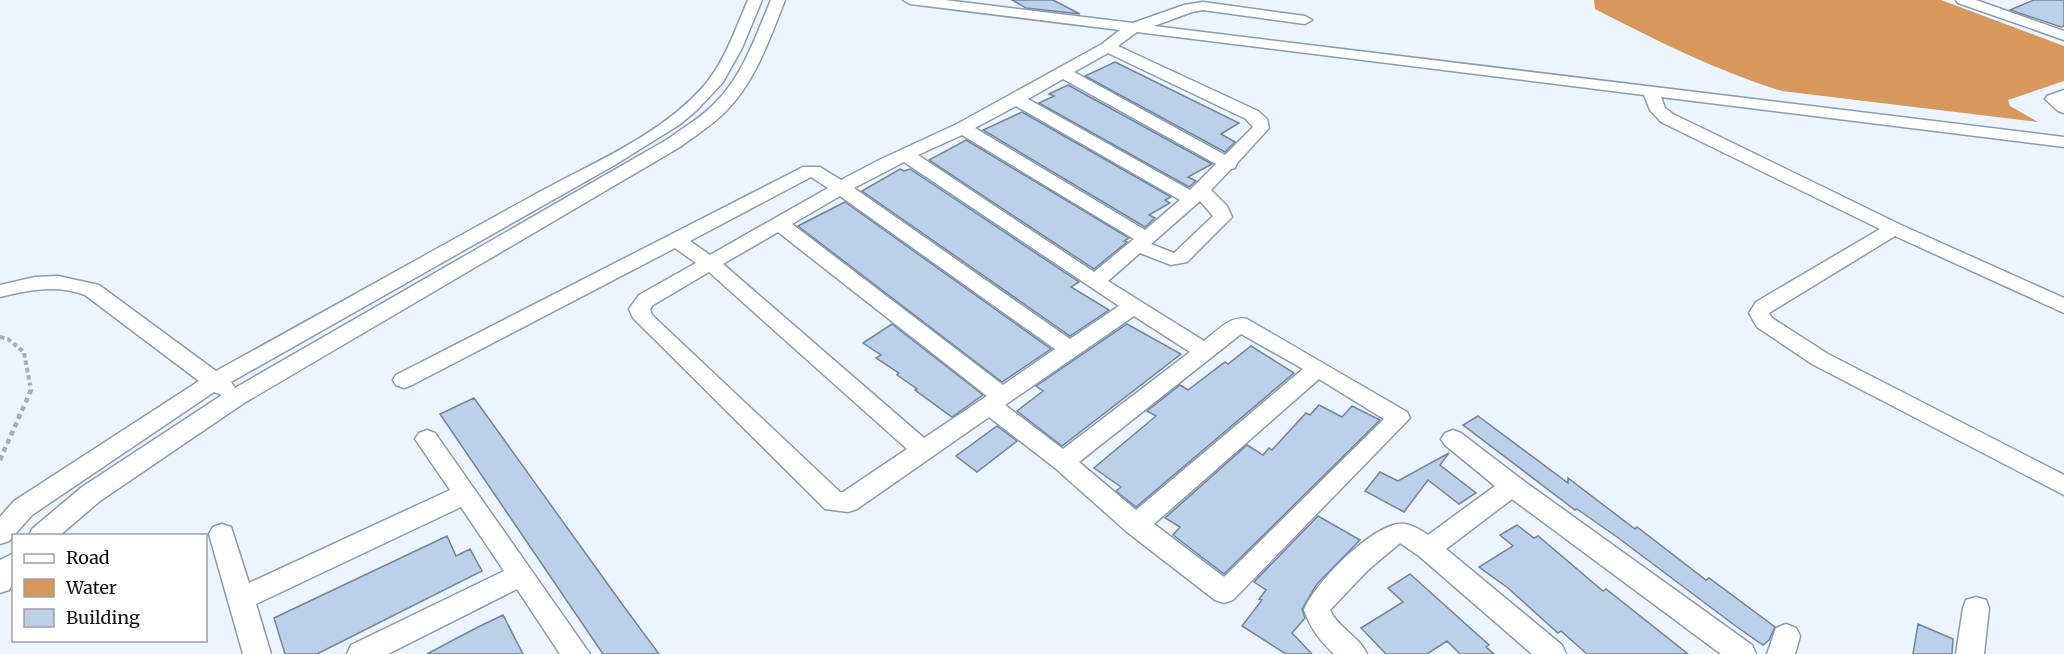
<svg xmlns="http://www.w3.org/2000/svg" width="2064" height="654" font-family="Merriweather,serif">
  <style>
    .water { fill: #d8975d }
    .building { fill: #bcd1e9; stroke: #70849a; stroke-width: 1.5 }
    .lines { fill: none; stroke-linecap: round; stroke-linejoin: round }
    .minor-casing { stroke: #879cb2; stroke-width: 3 }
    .path-far1 { stroke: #a5aeb7; stroke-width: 4; stroke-dasharray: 4.5 3; stroke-linecap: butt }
    .path { stroke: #a5aeb7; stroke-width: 4.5; stroke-dasharray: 5 4; stroke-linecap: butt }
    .minor { fill: #fff; fill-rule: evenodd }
  </style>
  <rect width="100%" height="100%" fill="#ecf5ff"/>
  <!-- water -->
  <path class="water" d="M1594,0H1941L2064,46V81L2008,100L2010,106L2038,122L1782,91C1717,71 1655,40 1595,9Z"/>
  <!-- building -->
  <path class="building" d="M1012,0H1053L1080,14L1026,8Z
    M2034,0H2064V26L2061,27L2010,10Z
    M1115,62L1239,123L1221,134L1235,142L1225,152L1085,76Z
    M1068,85L1210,163L1212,164L1188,177L1196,181L1189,187L1039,103L1054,96L1049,94Z
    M1022,112L1171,197L1165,200L1170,203L1149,215L1155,218L1145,227L983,130Z
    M966,140L1129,238L1124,241L1127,242L1094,269L929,160Z
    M900,169L904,171L910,169L1079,282L1071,287L1109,310L1070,336L862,191Z
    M845,202L1051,349L1002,382L798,226Z
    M892,324L983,395L952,417L915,390L917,389L897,375L899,373L876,358L881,355L863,343Z
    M1127,324L1181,354L1062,446L1017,411L1043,391L1036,386Z
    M1251,346L1294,373L1136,507L1116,491L1121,487L1094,468L1156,416L1147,411L1180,385L1188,390L1225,362L1228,364Z
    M474,398L622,604L659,654H603L440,414Z
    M1319,405L1342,417L1352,406L1380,420L1224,574L1173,535L1180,527L1165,518L1247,445L1263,455L1269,448L1272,450L1306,413L1310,415Z
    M1478,416L1568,483V478L1635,529L1637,527L1706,580L1709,578L1775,627L1769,640L1763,645L1737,627L1617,537L1577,509L1575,510L1463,425Z
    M997,426L1017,441L977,472L956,456Z
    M1449,453L1440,465L1476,493L1459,504L1428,480L1404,512L1365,491L1380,472L1398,481Z
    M1318,516L1360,540L1317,584L1302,609L1305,618L1292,633L1312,654H1286L1242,626L1262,600L1259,599L1266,590L1254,582Z
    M1517,525L1534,538L1538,536L1603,591L1606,589L1688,654H1587L1561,631L1558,633L1508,588L1479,567L1513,546L1500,535Z
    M447,536L456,556L470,549L482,571L317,654H285L274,618Z
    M1410,574L1489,645L1486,647L1494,654H1460L1447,641L1427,654H1386L1361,628L1403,602L1388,588Z
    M503,615L523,654H427L478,627Z
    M1918,624L1953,639L1952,654H1913Z"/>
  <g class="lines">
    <!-- minor casing -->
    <g class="minor-casing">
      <path id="minor" d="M748,0H762L742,48L723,82L697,110L679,125L613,166L231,382L235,388L668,139C684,127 702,117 716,102C743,75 756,35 771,0H785C770,38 756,80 727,110C714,124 696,135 680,147L244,403L100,501L59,536H29L32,529L82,487L222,395L214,392L32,515L9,541L0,544V517L14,501L199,381L85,295C57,284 28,290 0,297V285L35,277L58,276L99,285L216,371C322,313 428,253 534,195C590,164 658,137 702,88C724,64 735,30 748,0Z
        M903,0H945L1133,23L1184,5L1203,2L1305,16L1312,20L1305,24L1203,10L1192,12L1154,26L2064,137V147L1661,97L1665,108L1673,114L1901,225L2064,298V313L1895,236L1769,313L1772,318L1828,354L2064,475V495L1812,364L1757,327L1749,313L1756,302L1880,229L1661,122L1650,110L1644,95L1137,32L1118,46L1258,111L1267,119L1269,128L1237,163L1235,168L1231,169L1211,190L1227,206L1232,217L1187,262L1171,265L1140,253L1108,281L1204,341C1217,331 1231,315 1247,319L1407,412L1410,418L1233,600L1224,603L1215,600L1127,532L1055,468L989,417L857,509L848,512L825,509L633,318L629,309L639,295L696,263L675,248L412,385L404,388L396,385L393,380L396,375L803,167H820L841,180L879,160L957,124L1102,44L1120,30L910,4ZM1108,53L1246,119L1253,127L1225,155L1074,72ZM1063,79L1216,164L1190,190L1028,99ZM1016,106L1180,200L1145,230L975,128ZM962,135L1134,239L1094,272L918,155ZM904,162L1119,306L1070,339L854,188ZM811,177L828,188L710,255L690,241ZM840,196L1055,349L1003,385L792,224ZM1200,201L1213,216L1174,253L1151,244ZM778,232L987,396L924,438L723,264ZM709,272L907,449L843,492H840L652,315L650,309L653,305ZM1134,316L1190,352L1063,449L1005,405ZM1241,334L1303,369L1136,510L1079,462ZM1319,379L1384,419L1224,577L1154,524Z
        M1956,0H1976L2064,31V40L1958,3Z
        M2064,90V113L2058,111L2045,99L2047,96Z
        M427,430L435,433L590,654H560L517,589L388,654H347L351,645L504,571L461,507L256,604L271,654H243L209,534L213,527L222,524L231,527L249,583L450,490L415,439L419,433Z
        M1453,430L1461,433L1521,479L1752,645L1756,654H1721L1512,499L1446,549L1562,645L1566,654H1532L1419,556L1400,543L1368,570L1330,610C1338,628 1359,636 1367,654H1334C1319,639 1312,631 1304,610C1315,583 1368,529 1398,524C1408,522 1420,529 1428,535L1495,486L1445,445L1441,439L1445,433Z
        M14,553V581L9,590L0,593V560Z
        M1976,597L1986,600L1989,608L1984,654H1956L1963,608L1966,600Z
        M1786,624L1796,628L1800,636L1795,654H1767L1776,628Z"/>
    </g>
    <!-- path-far1 -->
    <path class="path-far1" d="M0,337L8,339L24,352L30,385"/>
    <!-- path -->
    <path class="path" d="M0,460L31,390L30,384"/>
    <!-- minor -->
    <use href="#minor" class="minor"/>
  </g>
  <!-- legend -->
  <rect x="12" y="534" width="195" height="108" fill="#ffffff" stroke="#9da0a3" stroke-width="1.5"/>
  <rect x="24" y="554" width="30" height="9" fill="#ffffff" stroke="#9da0a3" stroke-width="1.5"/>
  <text x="66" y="564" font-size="18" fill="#091119">Road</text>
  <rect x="24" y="579" width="30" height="18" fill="#d8975d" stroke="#9da0a3" stroke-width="1.5"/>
  <text x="66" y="594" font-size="18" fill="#091119">Water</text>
  <rect x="24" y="609" width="30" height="18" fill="#bcd1e9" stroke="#9da0a3" stroke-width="1.5"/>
  <text x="66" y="624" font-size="18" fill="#091119">Building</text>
</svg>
